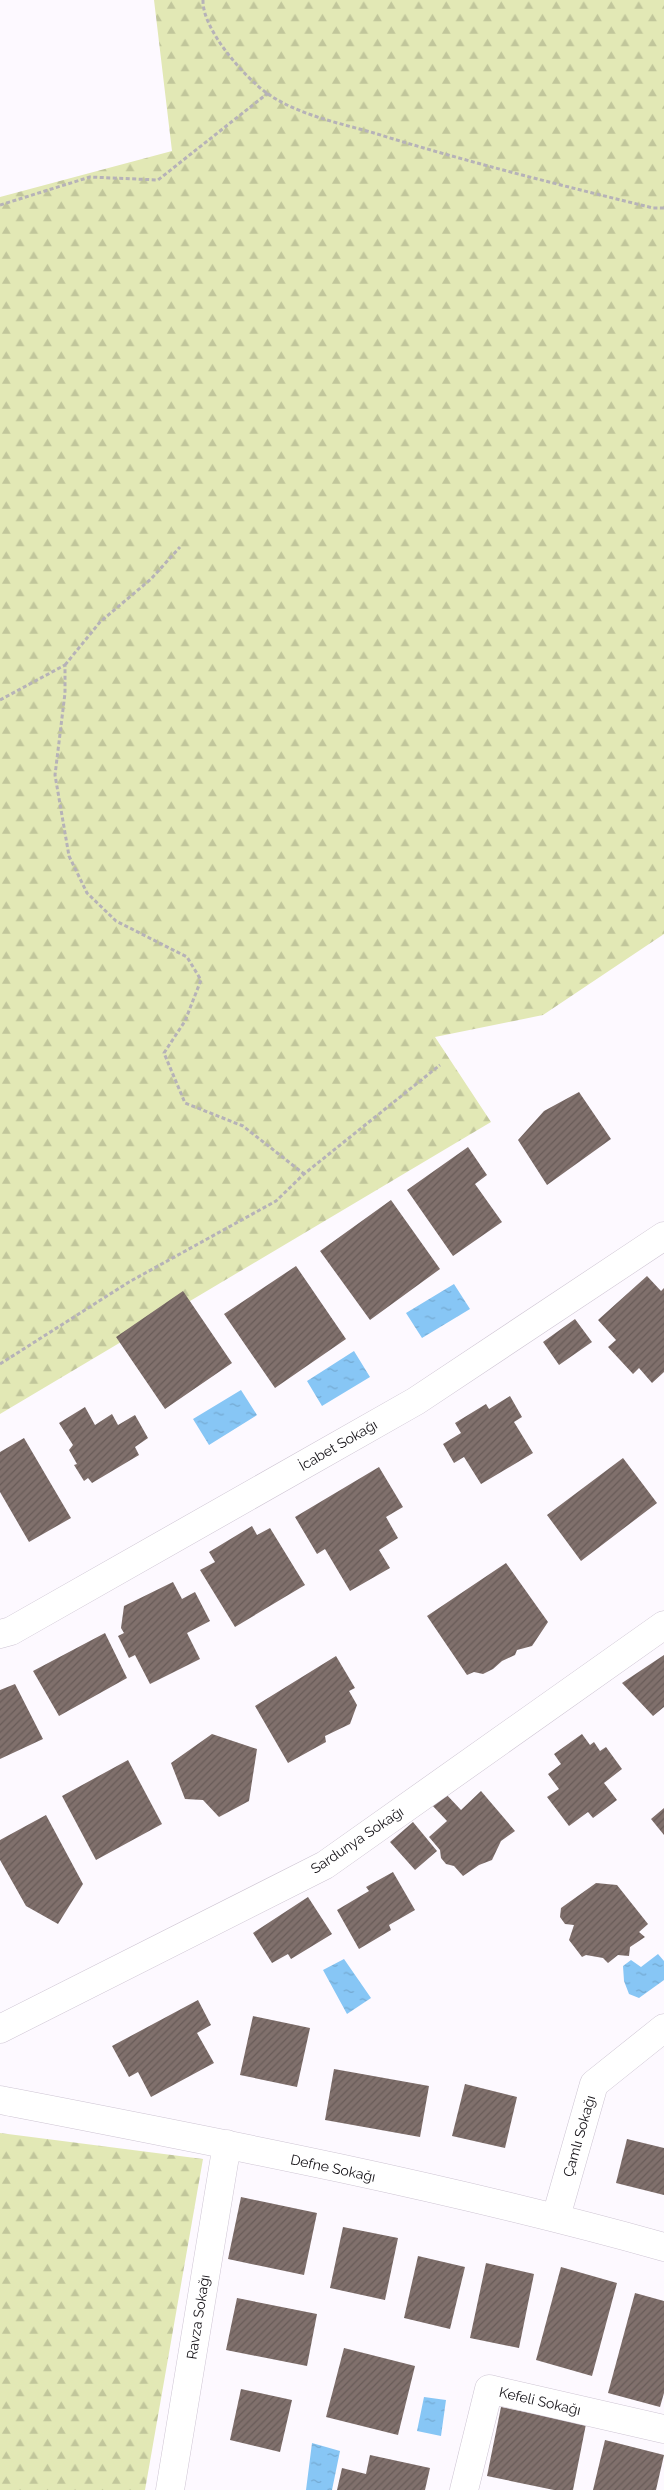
<svg xmlns="http://www.w3.org/2000/svg" width="664" height="2490" font-family="Raleway,sans-serif">
  <style>
    .forest { fill: url(#forest-firs) }
    .water { fill: url(#water-ripples) }
    .building { fill: url(#building-hatch) }
    .lines { fill: none; stroke-linecap: round; stroke-linejoin: round }
    .minor-casing { stroke: #cec5d3; stroke-width: 29 }
    .path { stroke: #b6b2b8; stroke-width: 3; stroke-dasharray: 4 2.5; stroke-linecap: butt }
    .minor { stroke: #fff; stroke-width: 28 }
    .labels { text-anchor: middle; stroke-width: 5; stroke-linejoin: round; paint-order: stroke }
    .street-label { font-size: 14px; fill: #131015; stroke: #fff }
  </style>
  <defs>
    <pattern id="forest-firs" width="22" height="20" patternUnits="userSpaceOnUse" patternTransform="scale(1.25)"><rect width="22" height="20" fill="#e2e8b5"/><path d="M5 1l3.5 6h-7zM16 11l3.5 6h-7z" fill="#c1c69b"/></pattern>
    <pattern id="water-ripples" width="26" height="14" patternUnits="userSpaceOnUse" patternTransform="scale(1.25)"><rect width="26" height="14" fill="#87c6f5"/><path d="M2 4q2-2 4 0t4 0M15 11q2-2 4 0t4 0" fill="none" stroke="#74a9d1"/></pattern>
    <pattern id="building-hatch" width="6" height="6" patternUnits="userSpaceOnUse" patternTransform="scale(1.25)"><rect width="6" height="6" fill="#80706c"/><path d="M-1 1l2-2M0 6l6-6M5 7l2-2" fill="none" stroke="#685b58"/></pattern>
  </defs>
  <rect width="100%" height="100%" fill="#fdf9ff"/>
  <!-- forest -->
  <path class="forest" d="M154,0H664V934L543,1015L435,1037L491,1122L0,1414V197L172,151Z
    M0,2133L203,2159L145,2490H0Z"/>
  <!-- water -->
  <path class="water" d="M454,1284L470,1309L422,1338L406,1313Z
    M354,1351L370,1377L322,1406L307,1381Z
    M241,1390L257,1415L209,1445L193,1419Z
    M658,1954L664,1961V1980L639,1998L629,1994L624,1981L623,1966L631,1960L641,1967Z
    M344,1959L371,1998L347,2014L323,1970Z
    M424,2397L446,2400L441,2436L417,2431Z
    M312,2443L340,2451L332,2490H306Z"/>
  <!-- building -->
  <path class="building" d="M579,1092L611,1139L547,1185L518,1140L544,1111Z
    M468,1147L487,1175L475,1184L502,1222L453,1256L407,1190Z
    M391,1200L440,1269L370,1320L320,1251Z
    M296,1266L346,1339L275,1388L224,1314Z
    M647,1276L661,1291L664,1288V1372L652,1383L639,1368L633,1374L608,1347L616,1340L598,1320Z
    M183,1291L232,1363L165,1409L116,1337Z
    M575,1319L592,1342L559,1365L543,1342Z
    M510,1396L522,1417L514,1422L533,1453L481,1484L464,1457L454,1463L443,1444L461,1433L455,1423L486,1404L489,1409Z
    M85,1407L95,1425L112,1414L118,1425L135,1415L148,1438L135,1447L139,1455L92,1483L88,1478L84,1481L74,1465L77,1464L69,1450L73,1445L59,1423Z
    M24,1438L71,1518L29,1542L0,1492V1452Z
    M623,1458L657,1503L581,1561L547,1515Z
    M379,1467L403,1507L386,1517L398,1538L379,1550L390,1568L350,1591L325,1549L317,1554L295,1517Z
    M252,1526L257,1535L270,1528L305,1585L235,1627L200,1570L215,1562L209,1552Z
    M506,1563L548,1622L532,1646L517,1650L515,1655L502,1661L493,1669L483,1674L474,1672L467,1675L427,1616Z
    M173,1582L182,1599L195,1592L210,1621L187,1633L200,1659L150,1684L135,1655L129,1658L118,1636L124,1633L121,1628L124,1606Z
    M105,1633L127,1678L59,1716L33,1671Z
    M664,1655V1707L653,1716L622,1683Z
    M336,1656L355,1688L349,1691L357,1705L350,1724L325,1736L326,1742L288,1763L255,1706Z
    M15,1684L43,1739L0,1759V1690Z
    M212,1734L257,1749L249,1801L219,1817L203,1800L185,1799L171,1763Z
    M582,1734L590,1745L594,1742L600,1751L606,1747L622,1769L604,1783L617,1800L593,1818L588,1812L569,1826L547,1797L559,1789L548,1774L561,1764L554,1754Z
    M128,1760L162,1824L96,1860L62,1796Z
    M481,1791L515,1831L501,1841L492,1860L479,1865L463,1876L454,1866L446,1864L441,1858L440,1850L429,1837L447,1821L431,1804L445,1793L461,1810Z
    M664,1808V1835L651,1819Z
    M46,1815L83,1884L58,1924L26,1906L0,1860V1840Z
    M413,1822L437,1851L415,1870L390,1842Z
    M393,1872L415,1910L389,1925L391,1930L359,1949L337,1910L369,1891L366,1887Z
    M596,1883L617,1885L648,1924L639,1932L645,1937L630,1947L629,1956L618,1955L608,1963L603,1958L586,1955L582,1957L569,1940L574,1925L565,1924L560,1917L561,1908Z
    M308,1897L332,1934L291,1959L288,1954L272,1963L253,1933Z
    M198,2000L211,2025L197,2033L214,2063L151,2097L138,2072L129,2077L112,2046Z
    M253,2016L310,2028L297,2087L240,2075Z
    M334,2069L429,2086L420,2137L325,2120Z
    M465,2084L517,2097L505,2148L452,2136Z
    M627,2139L664,2148V2195L616,2183Z
    M241,2197L317,2213L304,2275L228,2259Z
    M343,2227L398,2238L385,2300L330,2288Z
    M418,2256L465,2267L450,2329L404,2318Z
    M486,2263L534,2274L519,2348L470,2338Z
    M561,2267L617,2283L592,2376L536,2360Z
    M635,2293L664,2301V2393L660,2407L608,2393Z
    M237,2298L317,2314L307,2366L226,2350Z
    M344,2348L415,2366L398,2435L326,2417Z
    M241,2389L292,2400L280,2452L230,2440Z
    M501,2407L586,2424L573,2490H554L487,2476Z
    M605,2440L664,2455L656,2490H593Z
    M370,2455L430,2468L425,2490H337L342,2468L366,2474Z"/>
  <g class="lines">
    <!-- minor casing -->
    <g class="minor-casing">
      <path id="minor" d="M0,1634L11,1631L416,1401L664,1236
        M0,2029L325,1865L664,1625
        M0,2100C222,2143 446,2186 664,2247
        M556,2217L594,2084L664,2028
        M170,2490L227,2144
        M464,2490L489,2389L664,2429"/>
    </g>
    <!-- path -->
    <path class="path" d="M203,0C202,29 244,77 268,94C299,115 339,123 374,133C467,162 560,185 653,208H664
      M0,205L90,177L158,180L268,93
      M65,665L100,622L151,579L180,547
      M0,700L65,665V693L55,775L69,856L87,893L116,921L187,957L201,980L185,1021L164,1053L185,1103L243,1126L304,1174
      M0,1364L129,1282L276,1201L304,1174L440,1065"/>
    <!-- minor -->
    <use href="#minor" class="minor"/>
  </g>
  <g class="labels">
    <!-- street labels -->
    <g class="street-label">
      <text transform="translate(338 1445) rotate(-30)" y="5">İcabet Sokağı</text>
      <text transform="translate(357 1840) rotate(-34)" y="5">Sardunya Sokağı</text>
      <text transform="translate(579 2136) rotate(-74)" y="5">Çamlı Sokağı</text>
      <text transform="translate(333 2168) rotate(12)" y="5">Defne Sokağı</text>
      <text transform="translate(198 2317) rotate(-81)" y="5">Ravza Sokağı</text>
      <text transform="translate(540 2401) rotate(13)" y="5">Kefeli Sokağı</text>
    </g>
  </g>
</svg>
